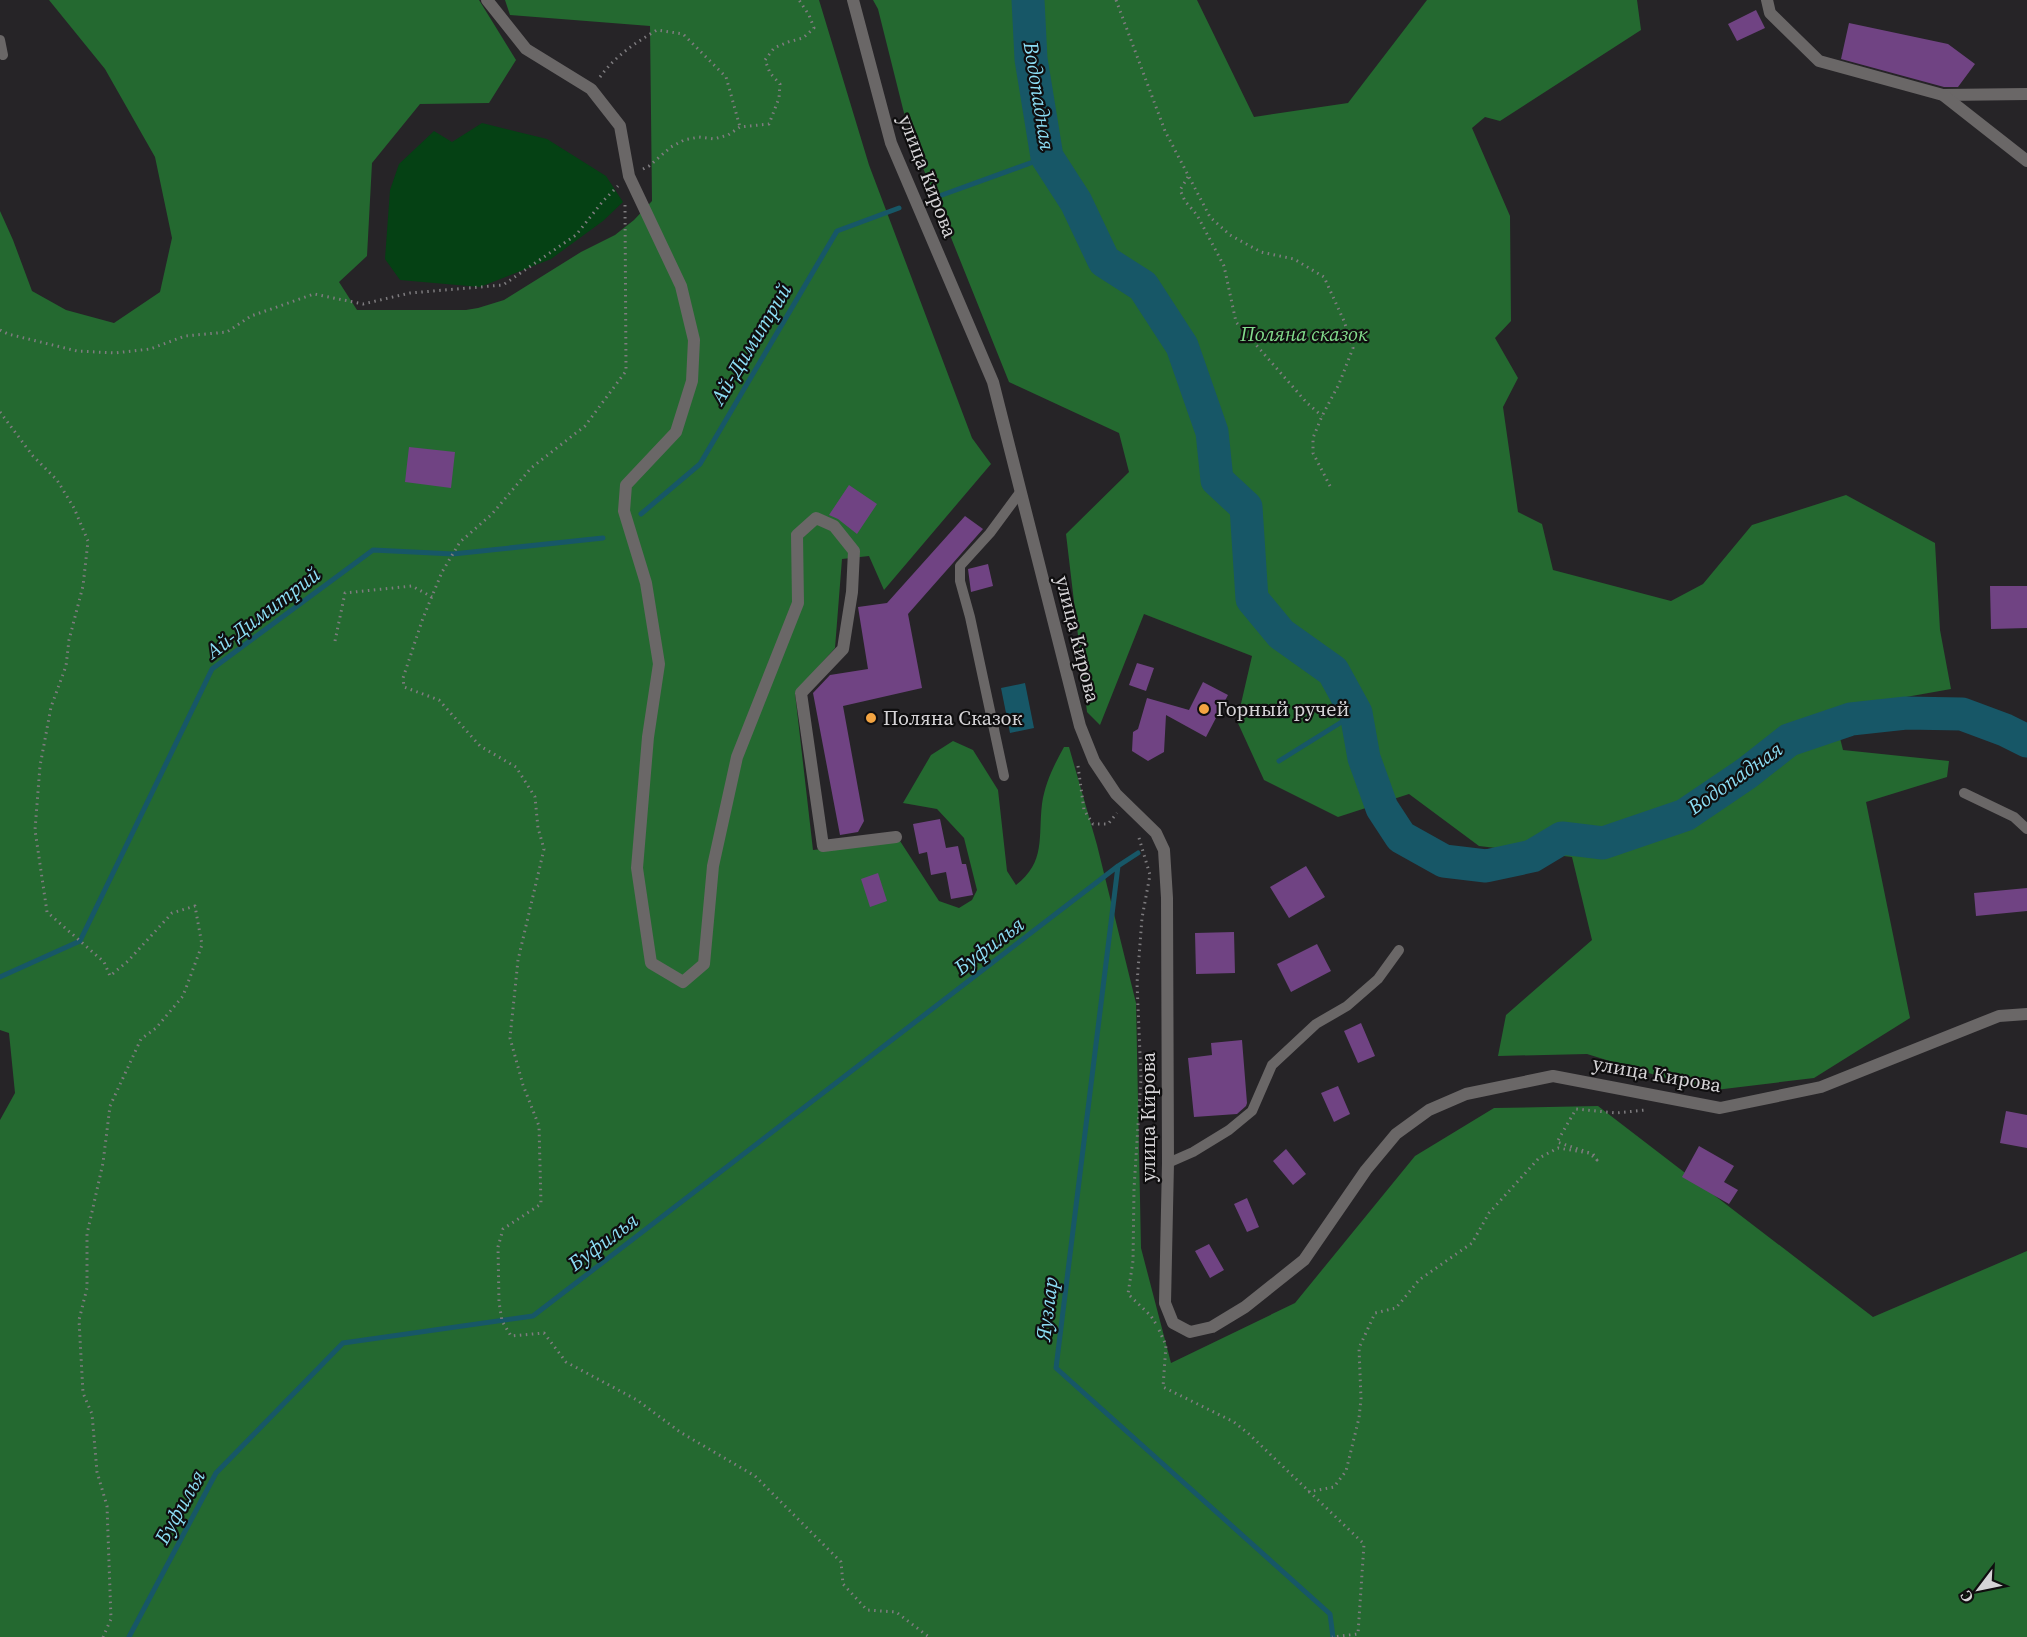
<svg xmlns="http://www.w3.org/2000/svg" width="2027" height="1637" font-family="'Source Serif 4',serif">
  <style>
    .green { fill: #054114 }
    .forest { fill: #246930 }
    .water { fill: #175767 }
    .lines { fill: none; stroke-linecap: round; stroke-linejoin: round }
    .stream { stroke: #175767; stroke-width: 5 }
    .river { stroke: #175767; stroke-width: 33 }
    .building { fill: #704383 }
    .path { stroke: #7e7c7f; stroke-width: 3; stroke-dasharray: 1.5 4.5; stroke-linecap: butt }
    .service { stroke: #6a6767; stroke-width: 10 }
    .minor { stroke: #6a6767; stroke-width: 12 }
    .tertiary { stroke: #6a6767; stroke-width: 12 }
    .poi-dot { fill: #f3a442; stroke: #0f0e0f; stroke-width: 2 }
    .labels { text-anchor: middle; stroke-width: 4.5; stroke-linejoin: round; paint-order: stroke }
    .street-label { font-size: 20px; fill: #d5d3d6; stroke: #0f0e0f }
    .park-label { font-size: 20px; font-style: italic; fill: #83dd8d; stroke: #0f0e0f }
    .poi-label { font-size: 20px; fill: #d5d3d6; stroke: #0f0e0f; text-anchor: start }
    .water-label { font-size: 21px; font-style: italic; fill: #8cddf4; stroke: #0f0e0f }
  </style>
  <rect width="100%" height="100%" fill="#262427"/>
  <!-- green -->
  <path class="green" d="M482,123L547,139L606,176L623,202L603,221L551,259L480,287L400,280L385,259L390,190L399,164L434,131L452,142Z"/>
  <!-- forest -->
  <path class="forest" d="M49,0H479L516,60L489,103L420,104L372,163L367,256L339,282L357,310H466L478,308L504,300L581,252L615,235L634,220L652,201L650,26L510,15L505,0H819L869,165L972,438L991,464L884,590L869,556L842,559L835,648L795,693L813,850L900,841L939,901L959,908L972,900L977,890L964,838L937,809L903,803L931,755L953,741L973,750L998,790L1007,871L1016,885C1046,862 1038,837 1042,804C1045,783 1054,765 1064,747H1069L1097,845L1136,1003L1141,1248L1171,1363L1295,1303L1415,1156L1494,1108L1598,1106L1873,1317L2027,1251V1637H0V1120L15,1093L9,1033L0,1030V211L13,240L32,291L66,310L114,323L160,292L172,238L155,157L105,69Z
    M873,0H1197L1254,117L1348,103L1427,0H1637L1641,30L1500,121L1485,117L1472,128L1510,216L1511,321L1495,338L1518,378L1503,407L1518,512L1542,524L1553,570L1671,601L1703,584L1752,525L1846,495L1935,543L1940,630L1951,689L1833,710L1843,750L1949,761L1947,777L1866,802L1910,1018L1814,1078L1707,1091L1587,1054L1498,1056L1506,1015L1592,940L1572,857L1479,846L1409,794L1338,817L1264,780L1237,721L1252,656L1144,614L1100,725L1087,712L1066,534L1129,472L1119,433L1009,382L909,133L878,9Z"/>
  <!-- water -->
  <path class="water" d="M1025,683L1034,728L1010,733L1001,688Z"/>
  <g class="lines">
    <!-- stream -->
    <path class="stream" d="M931,199L1047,157
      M641,514L700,464L837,231L899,208
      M1279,761L1356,713
      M1118,866L1056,1368L1330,1614L1333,1637
      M0,977L80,941L212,669L373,550L453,554L603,538
      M129,1637L216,1473L343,1343L533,1316L1118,866L1138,853"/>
    <!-- river -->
    <path class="river" d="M1028,0L1031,59L1047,157L1076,202L1104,261L1143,286L1182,346L1212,432L1217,480L1246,507L1252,599L1281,634L1333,671L1356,713L1364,758L1382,808L1401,837L1444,861L1486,866L1532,856L1562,838L1603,843L1685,815L1747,773L1789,740L1851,719L1906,713L1962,714L2005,730L2027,741"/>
  </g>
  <!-- building -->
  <path class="building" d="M1756,10L1765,28L1737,41L1728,24Z
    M1849,23L1948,44L1975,64L1958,87H1944L1841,59Z
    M409,447L455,452L451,488L405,482Z
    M849,485L877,504L857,534L838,519L829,515Z
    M965,516L983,529L908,614L922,688L843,706L864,821L858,832L840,835L813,693L830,675L868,669L858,607L887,603Z
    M988,564L993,586L971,592L968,569Z
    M1990,586H2027V628L1991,629Z
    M1137,663L1154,668L1146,691L1129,685Z
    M1203,682L1228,695L1206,737L1166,715L1164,752L1148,761L1132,751L1133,732L1138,729L1147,698L1189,710Z
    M940,819L946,848L958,846L962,864H966L973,895L951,899L946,872L931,875L927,852L919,854L913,824Z
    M1306,866L1325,897L1289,918L1270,887Z
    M878,873L887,901L870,907L861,879Z
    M2027,888V911L1976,916L1974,893Z
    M1234,932L1235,973L1196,974L1195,933Z
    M1317,944L1331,971L1291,992L1277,964Z
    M1361,1023L1375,1056L1358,1063L1344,1031Z
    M1242,1040L1247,1103L1246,1106L1237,1114L1194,1117L1188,1058L1212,1055L1211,1043Z
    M1338,1086L1350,1114L1334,1122L1321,1093Z
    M2006,1111L2027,1115V1148L2000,1143Z
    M1699,1146L1734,1166L1724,1182L1738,1190L1729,1204L1682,1177Z
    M1286,1149L1306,1174L1293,1185L1273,1161Z
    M1247,1198L1259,1227L1247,1232L1234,1204Z
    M1209,1244L1224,1270L1210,1278L1195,1251Z"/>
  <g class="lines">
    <!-- path -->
    <path class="path" d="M1116,0L1165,131L1210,217L1230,235L1261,252L1294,259L1324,277L1344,321L1353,348L1339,384L1322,416L1313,438V453L1330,486
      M600,77C615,56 635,43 657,30L683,34L726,77L740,127
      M643,169L649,166L671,147L684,140L699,137L714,139L728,135L740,127L769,124L779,98L780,84L770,73L765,60L774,48L788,42L803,38L814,28L809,15L799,0
      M1188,177L1180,190L1185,201L1197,215L1224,266L1236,322L1307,403L1322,416
      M625,205L626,371L585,426L531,468L492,514L460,542L442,572L423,618L403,678L404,687L439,700L480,746L516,767L535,797L538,828L544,849L518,960L510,1038L523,1085L539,1126L541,1204L503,1229L498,1247L499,1302L502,1321L511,1336L544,1333L566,1362L637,1400L680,1432L755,1476L841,1562L843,1584L867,1610L896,1612L929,1637
      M0,330L8,334L77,351L115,353L150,349L185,336L227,332L251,316L314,294L363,304L410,293L503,285L576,235L603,201L618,186
      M0,412L33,456L57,480L74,508L88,541L83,586L69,640L66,666L51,707L40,766L35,830L47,912L104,962L110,976L128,961L172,913L195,906L202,945L183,996L156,1028L141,1039L110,1106L103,1163L87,1234V1288L79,1320L83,1393L92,1414L97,1472L107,1506L111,1619L103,1637
      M335,641L345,593L412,586L432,597
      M1078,766L1084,810L1093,824H1108L1117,813
      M1139,838L1150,875L1142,918L1137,983L1141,1078L1134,1189L1133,1261L1128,1294L1151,1316L1156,1324
      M1159,1330L1166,1345L1163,1387L1234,1422L1249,1434L1364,1544L1358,1634L1332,1637
      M1308,1492L1334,1487L1346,1471L1359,1418L1361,1399L1359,1348L1375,1313L1396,1308L1419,1280L1472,1243L1489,1213L1539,1158L1558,1148L1589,1153L1597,1160L1593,1154L1557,1142L1576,1109L1616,1113L1645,1110"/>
    <!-- service -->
    <path class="service" d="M0,40L3,55
      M1004,776L970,617L960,581V566L990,533L1021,491
      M1964,793L2014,817L2027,829
      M1168,1163L1193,1152L1229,1130L1252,1111L1272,1065L1316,1024L1347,1006L1378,979L1399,950"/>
    <!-- minor -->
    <path class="minor" d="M487,0L526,49L591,89L620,126L629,176L681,286L694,340L692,381L676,432L626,485L624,511L646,583L659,664L648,737L637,868L651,963L683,982L704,964L713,866L737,757L798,603L797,535L816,518L834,526L854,551L852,592L843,649L801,693L823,846L896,837
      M1943,95L2027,94"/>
    <!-- tertiary -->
    <path class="tertiary" d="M853,0L891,143L993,382L1080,726L1094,761L1116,794L1156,833L1164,850L1167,898L1168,1163L1165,1303L1173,1323L1190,1332L1212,1327L1245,1307L1304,1260L1366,1170L1396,1134L1429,1110L1466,1094L1553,1076L1720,1108L1821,1087L1999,1016L2027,1014
      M1767,0L1770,13L1819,61L1943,95L2027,161"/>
  </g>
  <!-- markers -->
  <g class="poi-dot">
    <circle cx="1204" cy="709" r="6"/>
    <circle cx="871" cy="718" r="6"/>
  </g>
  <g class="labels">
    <!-- street labels -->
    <g class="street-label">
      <text transform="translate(928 176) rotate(69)" y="7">улица Кирова</text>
      <text transform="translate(1078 639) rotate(76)" y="7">улица Кирова</text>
      <text transform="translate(1657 1074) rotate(10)" y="7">улица Кирова</text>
      <text transform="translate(1148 1117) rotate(-90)" y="7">улица Кирова</text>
    </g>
    <!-- park labels -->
    <g class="park-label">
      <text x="1304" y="341">Поляна сказок</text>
    </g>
    <!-- poi labels -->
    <g class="poi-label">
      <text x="1216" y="716">Горный ручей</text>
      <text x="883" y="725">Поляна Сказок</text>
    </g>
    <!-- water labels -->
    <g class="water-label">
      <text transform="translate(1039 96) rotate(81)" y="7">Водопадная</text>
      <text transform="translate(751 344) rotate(-59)" y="7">Ай-Димитрий</text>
      <text transform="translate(263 613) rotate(-37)" y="7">Ай-Димитрий</text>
      <text transform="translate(1735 778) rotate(-35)" y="7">Водопадная</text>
      <text transform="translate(989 946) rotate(-37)" y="7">Буфилья</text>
      <text transform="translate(603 1242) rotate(-37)" y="7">Буфилья</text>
      <text transform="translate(1047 1309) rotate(-83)" y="7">Яузлар</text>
      <text transform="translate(180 1507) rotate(-61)" y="7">Буфилья</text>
    </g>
  </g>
  <!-- north arrow -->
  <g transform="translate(1979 1589) rotate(238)" stroke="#0f0e0f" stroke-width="4.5" paint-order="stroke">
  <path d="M0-4.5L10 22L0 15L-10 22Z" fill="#d5d3d6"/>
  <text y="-9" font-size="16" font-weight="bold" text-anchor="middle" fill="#d5d3d6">С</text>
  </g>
</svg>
